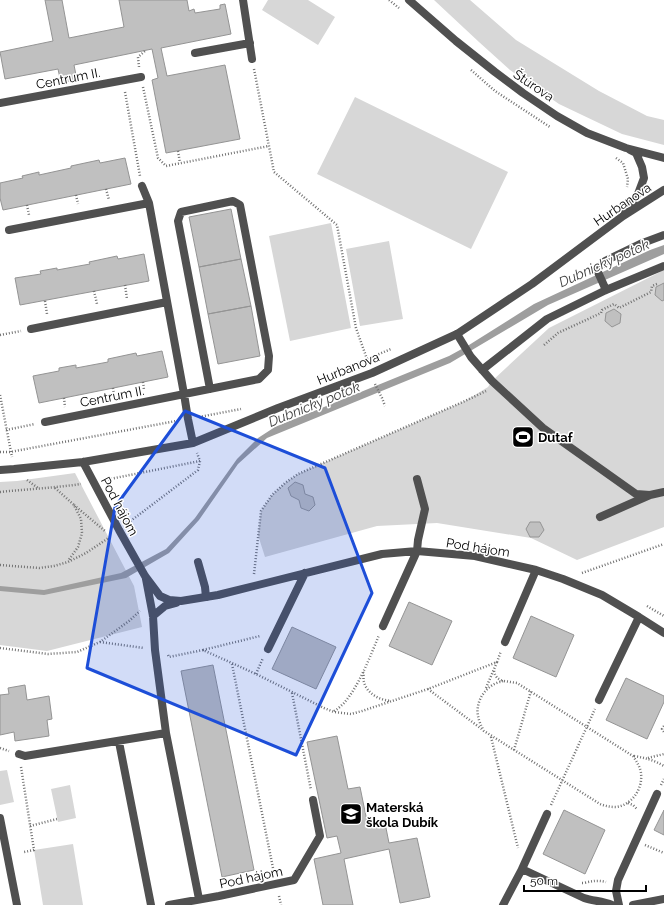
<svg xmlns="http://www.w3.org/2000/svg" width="664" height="905" font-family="Raleway,sans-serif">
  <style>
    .green { fill: #d7d7d7 }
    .water { fill: #9e9e9e }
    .building { fill: #c0c0c0; stroke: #949494 }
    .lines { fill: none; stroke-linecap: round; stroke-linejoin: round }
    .path { stroke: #727272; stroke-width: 2.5; stroke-dasharray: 1 2; stroke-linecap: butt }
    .service { stroke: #505050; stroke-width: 8 }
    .minor { stroke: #505050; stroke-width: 8 }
    .marked { fill: #1d4ed8; fill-opacity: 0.2; stroke: #1d4ed8; stroke-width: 3; stroke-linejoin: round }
    .labels { text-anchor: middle; stroke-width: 3; stroke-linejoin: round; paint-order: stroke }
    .street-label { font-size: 13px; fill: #000; stroke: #fff }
    .poi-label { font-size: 13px; font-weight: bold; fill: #000; stroke: #fff; text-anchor: start }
    .water-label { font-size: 14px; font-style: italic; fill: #3f3f3f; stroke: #fff }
  </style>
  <rect width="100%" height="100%" fill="#fff"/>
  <!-- green -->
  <path class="green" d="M268,0H308L335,17L318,45L262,10Z
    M434,0H470L516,40L599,91L647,116L664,120V145L622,134L559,104L510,70L479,42Z
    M355,97L508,172L471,249L317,174Z
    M331,223L351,328L290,341L269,236Z
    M389,241L403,319L360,326L346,249Z
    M664,270V527L577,560L531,538L437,523L377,526L265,557L258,535L261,511L272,495L285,483L298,474L465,401L488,387L492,381L549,328Z
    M75,473L134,586L142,627L47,651L0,645V482L17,481Z
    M7,770L14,802L0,805V771Z
    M70,785L76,818L58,822L51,789Z
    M73,844L83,905H43L34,850Z"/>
  <!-- water -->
  <path class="water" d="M664,245V254L548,305L450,363L267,438L238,464L199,520L169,553L126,578L44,595L0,591V586L44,590L121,573L166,549L195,518L237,459L258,438L275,427L449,356L469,345L534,304L650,250Z"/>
  <!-- building -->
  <path class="building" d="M45,0H62L69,38L124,27L119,0H187L189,11L194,9L195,13L220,9V5L225,4L231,34L161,48L167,76L225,65L240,139L166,153L152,80L158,78L152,49L74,65L77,80L69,81L61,83L58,69L5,79L0,52L53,41Z
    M125,158L131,184L3,210L0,198V183L23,178L22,176L39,172V175L71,168V166L99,160L100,163Z
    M231,209L241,259L199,267L189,217Z
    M144,254L149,281L20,305L15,278L41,274L40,271L57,268V270L90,264L89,262L117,256L118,259Z
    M241,259L251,306L208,314L199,267Z
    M664,283V300L662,301L655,295L656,287Z
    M251,306L260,356L218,364L208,314Z
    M614,309L621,314L620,323L612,327L605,321L606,313Z
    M162,351L168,377L39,403L33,376L59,371V368L76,365V368L108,362V359L136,353L137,356Z
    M295,482L303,485L305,494L313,497L315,505L309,511L301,508L299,500L291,496L288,488Z
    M530,522H540L544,530L539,537H530L526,529Z
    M409,602L452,621L432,665L389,646Z
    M531,616L574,635L556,677L513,658Z
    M292,627L336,647L316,689L272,669Z
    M213,665L254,870L222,877L181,671Z
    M626,678L664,696V702L647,739L606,720Z
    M25,685L27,700L49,696L52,719L47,720L49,736L15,741L14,732L0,735V695L9,694L8,688Z
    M337,736L348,789L360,787L368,826L385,823L389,843L417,838L430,897L400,903L389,849L344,859L353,905H323L314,859L341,853L337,836L327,838L307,742Z
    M564,810L605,830L585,874L543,854Z
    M664,810V835L654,830Z"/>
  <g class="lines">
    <!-- path -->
    <path class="path" d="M389,0L399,8
      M139,67L138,57L145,51
      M254,69L274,172L337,225L356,328L367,359
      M471,70L495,91L550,127
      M143,87L158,158L166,166L269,146
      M125,92L140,176
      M178,151L180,163
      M616,158L623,163L628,179L627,187
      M106,189L109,200
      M76,195L78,204
      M27,205L29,215
      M125,285L127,299
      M94,291L97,304
      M45,301L47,314
      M0,335L21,331
      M544,345L558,333L601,313L602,310L614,304L619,308L651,292L652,286L657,284
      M348,367L391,349
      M143,382L144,390
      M375,384L382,398L385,406
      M113,388L114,396
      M0,395L12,457
      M64,398L65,407
      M199,417L241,409
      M6,430L35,424
      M0,452H10L176,421
      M27,480L38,488
      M105,480L200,461
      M55,488L74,505L81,519L82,533L78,547L68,561
      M0,492C27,489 54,488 81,484
      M74,505L105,531
      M128,523L198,470L200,461L197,453
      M0,565L39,568L54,566L68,562L86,553L110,537
      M582,573L664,544
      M254,574L261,511L272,495L285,483L298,474L465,401L486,391
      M647,606L664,616
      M100,642L144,648
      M0,648L48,654L77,652L100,642L129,621L140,611
      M203,650L260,636
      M168,655L169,657L203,650L256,674L324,708L334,712L351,714L362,711L428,689L497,662L501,651
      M232,664L274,873
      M494,671C495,677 498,679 503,681
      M363,672C364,675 363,679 364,682C367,694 380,700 391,701
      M256,674L263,658
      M504,681L517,683L633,756C637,762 640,767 641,773C643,789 632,805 616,807C610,807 605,806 600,804L484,731C481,726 479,721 478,716C475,699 488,683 504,681Z
      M486,688L497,662
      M428,689L483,730
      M292,693L311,790
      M334,711C338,709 341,706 344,703C359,686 370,657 379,635
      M664,726L662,729L664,732
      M491,737L518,848
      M0,748L9,751
      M514,750L531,691
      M634,756C645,758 654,760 664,766
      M648,758L664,754
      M21,767L34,850L24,852
      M661,785L664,779
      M628,803L633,805L637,809
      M551,805L595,709
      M30,826L57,819
      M645,845L664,853
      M582,883H584C592,881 598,880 606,882
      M279,896L281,905"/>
    <!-- service -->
    <path class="service" d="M243,0L252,59
      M195,53L250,43
      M606,290L597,270L605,261L640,244L664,235
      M457,334L471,357L492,381L543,428L636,494L650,495
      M482,370L547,319L606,290L664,266
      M600,517L650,495L664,492
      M198,562L205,587L206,597"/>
    <!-- minor -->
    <path class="minor" d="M409,0L456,41L495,72L523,93L557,116L587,133L626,148L664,158
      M0,103L141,77
      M142,186L149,203L184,394L188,419L193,443
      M625,212L638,194L644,178L642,167L636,153L630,150
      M9,230L149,203
      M31,329L167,302
      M45,422L259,379L268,370L269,356L240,205L233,201L181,212L178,221L210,389
      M83,462L119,530L145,576L160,596L169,600L181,601L218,595L382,554L417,551L475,556L536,570L563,579L602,595L639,617L664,633
      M0,470L14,469L83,462L193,443L278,408L372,373L457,334L532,284L623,216L664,190
      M146,579L153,616L155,650L166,733L199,899
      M153,616L165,606L176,603
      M383,626L417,551L418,540L425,509L417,479
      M505,642L536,570
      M268,649L305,573
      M599,700L639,617
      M119,742L151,905
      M19,754L25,756L166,733
      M0,818L17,905
      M522,869L547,814
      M169,905L219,896L294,880L320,836L313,800
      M503,905L522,869L584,898C593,901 603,901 612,905
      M619,905L616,891L618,880L657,794
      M633,905L664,899"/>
  </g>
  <!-- marked area -->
  <path class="marked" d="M185,411L325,468L372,593L296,755L87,668L115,507Z"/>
  <!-- icons -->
  <defs>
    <g id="stadium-square" transform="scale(1.15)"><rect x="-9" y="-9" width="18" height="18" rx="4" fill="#000" stroke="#fff"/><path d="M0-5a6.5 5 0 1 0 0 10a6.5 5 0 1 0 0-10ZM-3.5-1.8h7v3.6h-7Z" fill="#fff"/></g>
    <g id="school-square" transform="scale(1.15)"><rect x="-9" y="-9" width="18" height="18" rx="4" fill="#000" stroke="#fff"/><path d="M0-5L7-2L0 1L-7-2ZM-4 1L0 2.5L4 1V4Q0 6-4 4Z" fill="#fff"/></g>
  </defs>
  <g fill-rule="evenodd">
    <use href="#stadium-square" x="523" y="437"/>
    <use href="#school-square" x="351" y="814"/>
  </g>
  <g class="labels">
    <!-- street labels -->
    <g class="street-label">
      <text transform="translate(68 78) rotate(-11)" y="5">Centrum II.</text>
      <text transform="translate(534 85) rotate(34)" y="5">Štúrova</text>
      <text transform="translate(622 204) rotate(-34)" y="5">Hurbanova</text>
      <text transform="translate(348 368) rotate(-22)" y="5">Hurbanova</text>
      <text transform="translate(112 396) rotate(-11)" y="5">Centrum II.</text>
      <text transform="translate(120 506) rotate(62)" y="5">Pod hájom</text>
      <text transform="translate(478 547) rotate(9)" y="5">Pod hájom</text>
      <text transform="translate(251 877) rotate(-12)" y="5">Pod hájom</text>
    </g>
    <!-- poi labels -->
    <g class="poi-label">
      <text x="538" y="442">Dutaf</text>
      <text x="366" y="812">Materská<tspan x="366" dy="15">škola Dubík</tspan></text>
    </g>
    <!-- water labels -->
    <g class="water-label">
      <text transform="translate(604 263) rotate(-24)" y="5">Dubnický potok</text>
      <text transform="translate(314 404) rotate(-22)" y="5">Dubnický potok</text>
    </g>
  </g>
  <!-- scale -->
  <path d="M524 885v6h122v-6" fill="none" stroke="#000000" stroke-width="2"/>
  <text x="530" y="885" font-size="12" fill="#000000" stroke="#ffffff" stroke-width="3" paint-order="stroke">50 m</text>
</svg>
